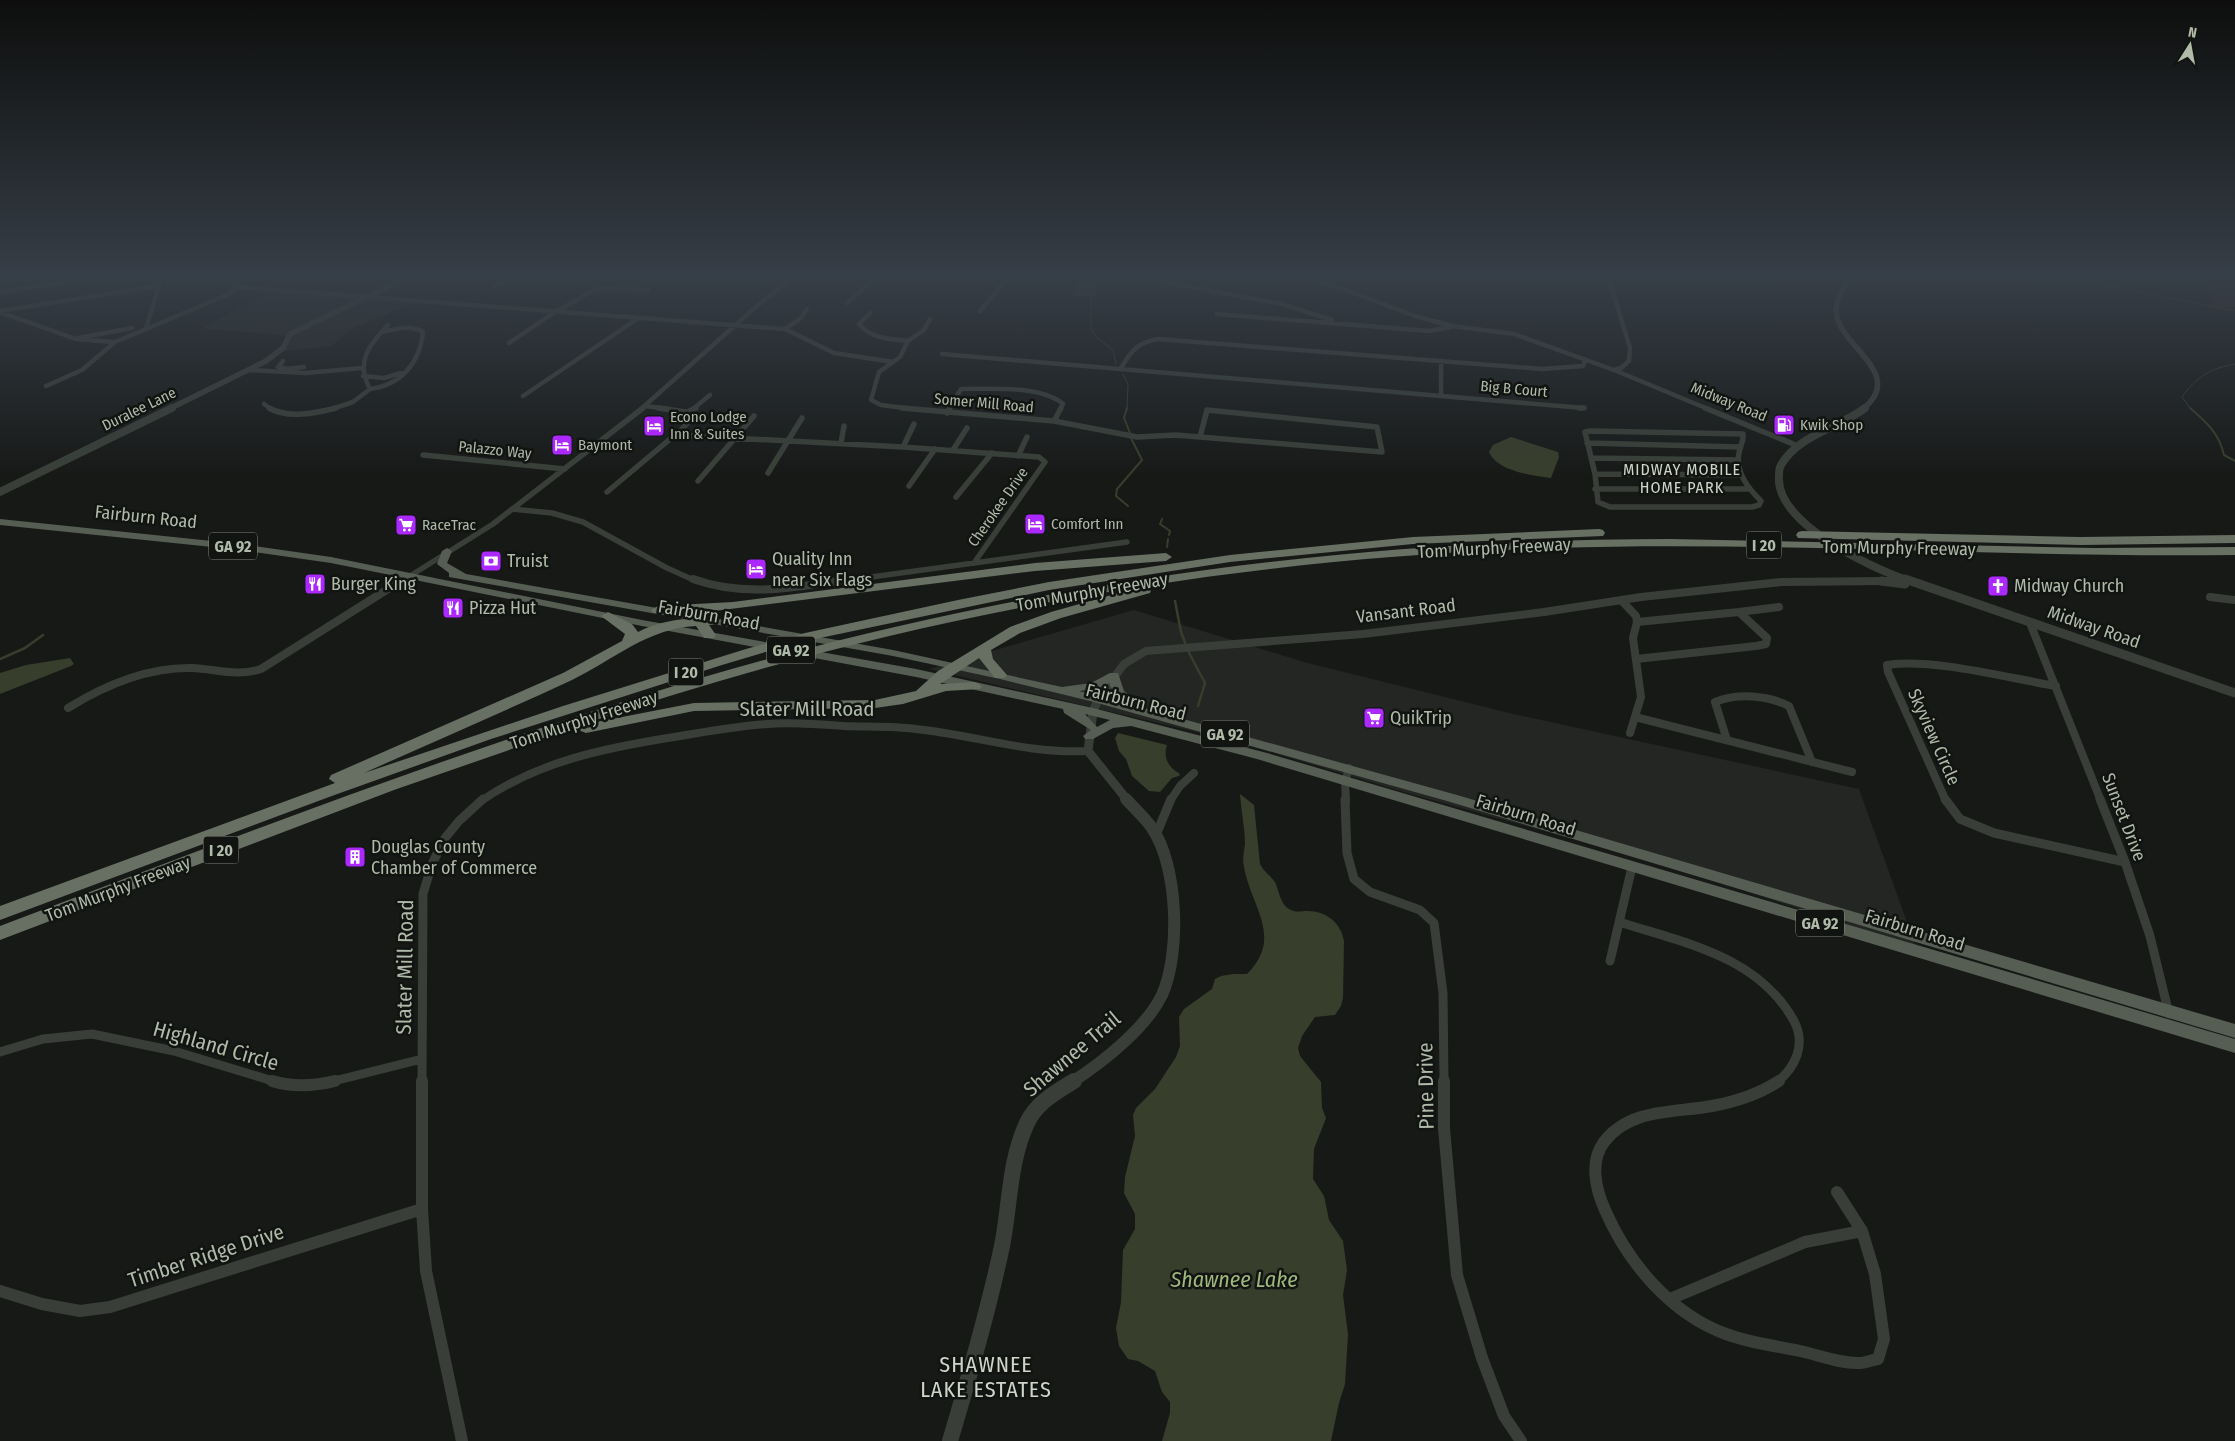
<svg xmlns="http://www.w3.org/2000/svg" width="2235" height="1441" font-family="'Fira Sans Condensed',sans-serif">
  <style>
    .built { fill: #232623 }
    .green { fill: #322726 }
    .water { fill: #373e2c }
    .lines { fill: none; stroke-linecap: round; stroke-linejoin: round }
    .stream-far2 { stroke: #373e2c; stroke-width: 1 }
    .stream-far1 { stroke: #373e2c; stroke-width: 2 }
    .stream { stroke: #373e2c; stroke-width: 2.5 }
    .minor-far4 { stroke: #393f38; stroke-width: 4.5 }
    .minor-far3 { stroke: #393f38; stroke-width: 5.5 }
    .minor-far2 { stroke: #393f38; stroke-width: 8 }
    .minor-far1 { stroke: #393f38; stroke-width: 9 }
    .minor { stroke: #393f38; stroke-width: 12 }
    .tertiary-far4 { stroke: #393f38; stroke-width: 5.5 }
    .tertiary-far3 { stroke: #393f38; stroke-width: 8 }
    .tertiary-far2 { stroke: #393f38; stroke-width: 9 }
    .tertiary-far1 { stroke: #393f38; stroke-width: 12 }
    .tertiary { stroke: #393f38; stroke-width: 16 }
    .primary { fill: #565e53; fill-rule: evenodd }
    .motorway { fill: #677063; fill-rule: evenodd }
    .labels { text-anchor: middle; stroke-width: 5; stroke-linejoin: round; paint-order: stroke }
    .far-street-label { font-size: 15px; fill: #afbaa8; stroke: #121412 }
    .far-poi-label { font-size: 15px; fill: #afbaa8; stroke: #121412; text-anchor: start }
    .far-neighbourhood-label { font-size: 16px; letter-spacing: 1px; fill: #cdd6c9; stroke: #121412 }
    .shield { fill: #121412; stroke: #80887b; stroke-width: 1 }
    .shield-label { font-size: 16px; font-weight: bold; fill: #afbaa8 }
    .street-label { font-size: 18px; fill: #afbaa8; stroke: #121412 }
    .poi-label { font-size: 18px; fill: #afbaa8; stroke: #121412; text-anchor: start }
    .near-street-label { font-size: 21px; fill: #afbaa8; stroke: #121412 }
    .near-water-label { font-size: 22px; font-style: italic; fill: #9fb87d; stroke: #121412 }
    .near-neighbourhood-label { font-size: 22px; letter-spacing: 1px; fill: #cdd6c9; stroke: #121412 }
  </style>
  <rect width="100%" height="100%" fill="#171917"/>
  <!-- built -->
  <path class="built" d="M273,290L416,302L353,328L332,346L280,352L289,336L202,328Z
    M1134,610L1304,662L1509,713L1859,789L1916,947L1653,861L1407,793L1235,741L929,669Z"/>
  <!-- green -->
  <path class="green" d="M2203,274H2235V307L2213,306Z"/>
  <!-- water -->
  <path class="water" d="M1082,281L1093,282L1097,293L1091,297L1071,295V292L1077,289L1078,283Z
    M1511,437L1558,452L1559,457L1551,478C1532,475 1498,472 1489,452L1493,445Z
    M70,658L74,664L71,666L0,694V673L26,665Z
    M1118,733L1167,745C1163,758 1168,767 1180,774L1179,776L1172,778L1160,792L1149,791L1132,776L1126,759L1119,751L1115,738Z
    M1240,794L1254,805L1260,864C1264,872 1270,875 1275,882C1279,890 1280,904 1289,909C1296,913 1300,911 1308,911C1326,911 1341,923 1344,941L1343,998L1341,1006L1335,1015L1315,1017L1302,1036L1298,1048L1300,1056L1321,1082L1322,1108L1326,1118L1314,1149L1313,1179L1324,1196L1329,1220L1343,1241L1347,1270L1343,1295L1348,1334L1345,1384L1339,1403L1331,1441H1162L1170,1413V1402L1162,1392L1155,1371L1138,1361L1128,1359L1119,1346L1116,1328L1121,1302L1123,1250L1135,1229V1214L1124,1193L1125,1177L1135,1136L1133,1115L1136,1108L1155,1089L1176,1057L1180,1046L1179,1017L1184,1009L1212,989L1215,979L1221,976L1233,974H1247C1284,937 1251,907 1244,867C1242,859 1244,852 1245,844C1245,828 1241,811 1240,794Z"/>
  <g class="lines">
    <!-- stream-far2 -->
    <path class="stream-far2" d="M1074,274L1082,281
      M2017,274L2072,279L2235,311
      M1091,297V329L1096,337L1113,350L1116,364
      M1123,374L1128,384L1127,409
      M2191,409L2182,397C2196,377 2211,368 2235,364"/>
    <!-- stream-far1 -->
    <path class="stream-far1" d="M1127,408L1124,418L1130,433
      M2190,408C2206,422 2219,433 2224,455L2235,461
      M1128,506L1116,496L1117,489L1142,460L1131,438
      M1162,519L1160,524L1170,531L1169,535
      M1167,547L1168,539"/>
    <!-- stream -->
    <path class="stream" d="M1175,601L1181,632L1186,645
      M1188,651L1205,683L1198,706
      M0,659L25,648L43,635"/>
    <!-- minor-far4 -->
    <path class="minor-far4" d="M663,274L667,279L696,281L725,274
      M1134,274L1151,280L1282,304L1332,320
      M1277,274L1332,285L1415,316L1452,326L1514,334L1614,370L1708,409
      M1605,274L1609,279L1630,348L1629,361L1621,368L1614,370
      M2107,274L2128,278L2169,281L2167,274
      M584,276L594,274
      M494,286L525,274
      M238,287L785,329L834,353L893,362
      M0,292L119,274
      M847,303L880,274
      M0,311L158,286
      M980,311L1011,274
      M0,312L76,339L113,342
      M870,313L859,324C871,339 891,339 908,341
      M1217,314L1429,331L1450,327
      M146,329L162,274
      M785,329L801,318L807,309
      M78,338L132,328
      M509,343L555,312L596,289L648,290
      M942,354L1584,408
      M283,361L278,367L287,369
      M1441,361V396
      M1121,368C1131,351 1138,342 1158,339L1542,369L1583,366L1585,360
      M286,369L304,367
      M249,370L305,373L362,368
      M363,376L384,378L401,373
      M46,386L82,370L115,342L227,295L238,287L234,286L230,274
      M370,389C401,385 420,363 423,332C410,324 396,329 382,332
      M523,396L637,319
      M264,404L271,409
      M645,406L669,409
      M332,409L353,402L370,389C355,362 369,345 388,325
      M641,409L758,305L798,274
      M693,409L710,395
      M912,409L881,405L871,400L879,372L900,357L908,341L924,330L930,319
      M949,409L961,389C989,389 1041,385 1063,404L1060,409"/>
    <!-- minor-far3 -->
    <path class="minor-far3" d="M269,408C288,419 316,413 336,408
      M902,408L1054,421L1137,437L1176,435L1200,437
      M1579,408H1584
      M1705,408L1798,446
      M1207,410L1377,427L1382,452L1200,437Z
      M689,411L696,408
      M947,413L950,408
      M1054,421L1061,408
      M1590,431L1743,434C1744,441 1740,446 1739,453C1735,472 1748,488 1761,501L1759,505L1752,507H1610L1598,502L1595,474L1585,432Z
      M674,435L903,447L1039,457L1045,462L974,563
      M841,443L844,426
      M1587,443L1740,447
      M903,447L914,424
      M953,450L967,428
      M423,455L565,469
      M1018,456L1027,437
      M1591,458L1737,460
      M768,473L802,418
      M1595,474L1740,475
      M698,481L754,416
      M909,486L935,449
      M1595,489H1749
      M607,492L682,429L693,417V413L658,408
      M956,497L992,453
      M512,509L552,513L583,522L667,568L696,581
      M402,581L493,524L643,408
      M842,581L1127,542
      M1815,581H1870"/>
    <!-- minor-far2 -->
    <path class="minor-far2" d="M693,579C745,598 798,587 851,579
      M2210,597L2235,600
      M1621,600L1636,616L1637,622L1633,638L1641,697L1630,733
      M1739,612L1779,607
      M2030,623L2101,801
      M1636,659L1756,646L1766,644L1767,638L1739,612L1637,622
      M1098,699L1124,664L1146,651L1363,634L1544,612L1641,597L1781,582L1887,581
      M68,708C105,685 147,667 192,668C216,669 237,677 261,669L404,579
      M1635,717L1852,772
      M1727,740L1715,702C1738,693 1767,695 1789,706L1812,762
      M481,801C539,761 605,748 674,737C705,732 736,726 768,724C793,722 818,724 844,726C867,727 892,726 916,729C975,735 1026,754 1088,751
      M1170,801L1180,786L1194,773
      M1346,801L1345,782L1349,768
      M1946,801L1888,672L1887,665C1933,658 2008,678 2056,686"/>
    <!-- minor-far1 -->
    <path class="minor-far1" d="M1345,799L1347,853L1354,879L1370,892L1420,910L1434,923L1443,993L1444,1082
      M1945,799L1960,819L1994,833L2125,862
      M2100,799L2125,862L2150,936L2169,1014
      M1156,835L1171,799
      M1619,922C1685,943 1758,956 1794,1021C1806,1044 1796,1067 1777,1082
      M1610,961L1632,867
      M0,1052L43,1039L92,1034L174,1051L276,1082
      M330,1082L422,1059
      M422,1082L423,894L432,864L445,838L459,821L483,799"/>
    <!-- minor -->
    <path class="minor" d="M272,1081C292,1087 315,1086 335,1081
      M422,1081V1209L426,1271L462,1441
      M1444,1081V1128L1457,1275L1482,1358L1504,1416L1521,1441
      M1779,1081C1759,1094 1734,1102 1712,1106C1674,1113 1630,1108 1604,1142C1589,1162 1596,1190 1605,1210C1628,1263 1671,1314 1726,1334C1750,1343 1776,1346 1800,1351C1819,1355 1840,1364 1860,1363C1866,1363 1872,1360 1878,1359L1884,1339L1875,1274L1862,1231L1837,1192
      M0,1291L42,1304L80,1311L110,1307L422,1209
      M1670,1299L1805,1242L1862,1231"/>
    <!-- tertiary-far4 -->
    <path class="tertiary-far4" d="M1851,274C1844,288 1833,301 1837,317C1844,348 1905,375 1863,409
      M169,409L266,361L283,348L290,334L414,274"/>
    <!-- tertiary-far3 -->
    <path class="tertiary-far3" d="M1865,408C1839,428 1798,435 1781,465C1779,468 1779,473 1779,476C1775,523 1871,568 1909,581
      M0,492L172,408"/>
    <!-- tertiary-far2 -->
    <path class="tertiary-far2" d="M1905,579L2235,693
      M1881,581L1905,584
      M1098,699L1093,712L1088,751L1128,801"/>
    <!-- tertiary-far1 -->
    <path class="tertiary-far1" d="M1072,1082C1103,1062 1146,1028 1162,995C1181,953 1178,866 1152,828C1145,818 1135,809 1126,799"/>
    <!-- tertiary -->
    <path class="tertiary" d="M950,1441C969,1377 988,1312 1002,1246C1010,1206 1009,1161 1027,1123C1036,1103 1056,1092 1074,1081"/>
    <!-- primary -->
    <path class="primary" d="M0,519L241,544L331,557L642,620L916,669L1093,708L1267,753L2235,1039V1053L1257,759L1131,726L1113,728L1093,739H1085L1083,736L1091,730L1064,713L1063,709L916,677L642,626L331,563L241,550L0,525ZM1085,714L1110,720L1097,727Z
      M447,548L452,551L447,563L466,574L893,650L1062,687L1091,683L1110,673H1118L1124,691L1139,702L1140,707L1457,795L2235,1024V1038L1447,801L1094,702L1000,679L893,656L449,577V573L437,564L442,551ZM1109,683L1114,694L1122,702L1079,691L1097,689Z"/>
    <!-- motorway -->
    <path class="motorway" d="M1599,529L1603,530L1605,533L1603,536L1413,544L1230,562L1049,590L796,643L722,665L491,739L329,797L0,920V906L335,783L329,779L331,775L563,673L622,641L625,634L601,616L608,612L632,624L638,632C657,622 677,619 698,618L701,613L705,612L653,613L651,610L658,606L733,602L1035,563L1166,553L1172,557L1166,561L1035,571L706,612L720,621L718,624L709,625L716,635L714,638H704L696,626C648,628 613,660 572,680C503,712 433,742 364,773L563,706L746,649L805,633L958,600L1049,582L1230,555L1413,537Z
      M1802,531L2080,537L2235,535V543L2080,545L1798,538L1796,535L1798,532Z
      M1671,539L2094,548L2235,547V555C2008,558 1781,541 1554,548C1223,558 894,618 581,725L694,703L875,700L916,691L938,671L1010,627L1051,612L1140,587H1150L1151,590L1150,593L1061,618L1020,633L991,650L993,659L1007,675L1005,678H995L979,658L940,684L975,682L982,686L980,689L946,691L903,704L875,708L694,711L586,733L581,731L578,728L581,725L394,790L0,940V926C257,829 513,728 779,656C1070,577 1370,539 1671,539Z"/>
  </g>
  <!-- sky -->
  <linearGradient id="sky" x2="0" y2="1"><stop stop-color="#0d0e0d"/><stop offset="0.58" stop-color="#363e47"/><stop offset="1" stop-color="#363e47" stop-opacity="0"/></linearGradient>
  <rect width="2235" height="476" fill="url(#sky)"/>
  <!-- icons -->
  <defs>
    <g id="fuel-square" transform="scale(1.125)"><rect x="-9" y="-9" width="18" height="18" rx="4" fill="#ab29ff" stroke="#121412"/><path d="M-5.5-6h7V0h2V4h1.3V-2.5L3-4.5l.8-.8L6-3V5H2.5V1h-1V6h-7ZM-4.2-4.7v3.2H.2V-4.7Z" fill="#fff"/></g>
    <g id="hotel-square" transform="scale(1.125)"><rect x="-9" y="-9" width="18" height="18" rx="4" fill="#ab29ff" stroke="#121412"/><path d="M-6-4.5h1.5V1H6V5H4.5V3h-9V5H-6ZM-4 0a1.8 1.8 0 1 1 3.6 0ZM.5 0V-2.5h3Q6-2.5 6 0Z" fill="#fff"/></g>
    <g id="supermarket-square" transform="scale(1.125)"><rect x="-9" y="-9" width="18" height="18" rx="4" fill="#ab29ff" stroke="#121412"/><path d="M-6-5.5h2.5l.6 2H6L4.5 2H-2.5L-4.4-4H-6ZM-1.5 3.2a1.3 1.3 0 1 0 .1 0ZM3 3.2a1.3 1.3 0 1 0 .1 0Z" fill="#fff"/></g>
    <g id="bank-square" transform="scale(1.125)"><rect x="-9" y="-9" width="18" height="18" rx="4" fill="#ab29ff" stroke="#121412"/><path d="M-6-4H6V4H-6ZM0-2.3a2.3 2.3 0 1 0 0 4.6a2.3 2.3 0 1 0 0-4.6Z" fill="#fff"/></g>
    <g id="restaurant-square" transform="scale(1.125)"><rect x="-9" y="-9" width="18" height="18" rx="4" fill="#ab29ff" stroke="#121412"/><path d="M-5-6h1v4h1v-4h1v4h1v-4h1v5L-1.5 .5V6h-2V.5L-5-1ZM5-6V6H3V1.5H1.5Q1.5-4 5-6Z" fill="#fff"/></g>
    <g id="church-square" transform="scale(1.125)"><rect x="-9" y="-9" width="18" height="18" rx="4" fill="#ab29ff" stroke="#121412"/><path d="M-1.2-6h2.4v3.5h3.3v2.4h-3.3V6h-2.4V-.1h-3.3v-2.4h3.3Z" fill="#fff"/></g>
    <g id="building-square" transform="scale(1.125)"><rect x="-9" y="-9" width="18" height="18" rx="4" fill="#ab29ff" stroke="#121412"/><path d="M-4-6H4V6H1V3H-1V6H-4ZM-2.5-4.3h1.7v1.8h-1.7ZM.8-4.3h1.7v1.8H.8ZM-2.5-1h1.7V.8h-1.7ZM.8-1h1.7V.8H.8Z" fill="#fff"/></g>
  </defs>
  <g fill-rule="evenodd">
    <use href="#fuel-square" x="1784" y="425"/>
    <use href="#hotel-square" x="654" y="426"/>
    <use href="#hotel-square" x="562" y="445"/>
    <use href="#hotel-square" x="1035" y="524"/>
    <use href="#supermarket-square" x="406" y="525"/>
    <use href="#bank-square" x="491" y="561"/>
    <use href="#hotel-square" x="756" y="569"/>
    <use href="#restaurant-square" x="315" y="584"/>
    <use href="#church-square" x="1998" y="586"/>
    <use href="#restaurant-square" x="453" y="608"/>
    <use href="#supermarket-square" x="1374" y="718"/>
    <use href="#building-square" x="355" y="857"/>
  </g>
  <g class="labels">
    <!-- far-street labels -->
    <g class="far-street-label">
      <text transform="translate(1514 389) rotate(5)" y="5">Big B Court</text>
      <text transform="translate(1729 402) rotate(22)" y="5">Midway Road</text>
      <text transform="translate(984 403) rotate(5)" y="5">Somer Mill Road</text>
      <text transform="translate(139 409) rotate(-26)" y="5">Duralee Lane</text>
      <text transform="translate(495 450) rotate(6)" y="5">Palazzo Way</text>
      <text transform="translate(998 507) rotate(-55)" y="5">Cherokee Drive</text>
    </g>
    <!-- far-poi labels -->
    <g class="far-poi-label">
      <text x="670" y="422">Econo Lodge<tspan x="670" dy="17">Inn &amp; Suites</tspan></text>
      <text x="1800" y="430">Kwik Shop</text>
      <text x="578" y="450">Baymont</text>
      <text x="1051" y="529">Comfort Inn</text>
      <text x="422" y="530">RaceTrac</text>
    </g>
    <!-- far-neighbourhood labels -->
    <g class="far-neighbourhood-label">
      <text x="1682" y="475">MIDWAY MOBILE<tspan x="1682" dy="18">HOME PARK</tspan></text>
    </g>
    <!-- shield labels -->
    <g class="shield">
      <rect x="1746.5" y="531.5" width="35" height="27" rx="4"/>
      <rect x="209" y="532.5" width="48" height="27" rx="4"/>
      <rect x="767" y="636.5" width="48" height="27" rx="4"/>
      <rect x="668.5" y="658.5" width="35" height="27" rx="4"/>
      <rect x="1201" y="720.5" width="48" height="27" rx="4"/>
      <rect x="203.5" y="836.5" width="35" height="27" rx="4"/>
      <rect x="1796" y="909.5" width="48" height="27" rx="4"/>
    </g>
    <g class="shield-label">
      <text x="1764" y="551">I 20</text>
      <text x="233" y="552">GA 92</text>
      <text x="791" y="656">GA 92</text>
      <text x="686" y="678">I 20</text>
      <text x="1225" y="740">GA 92</text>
      <text x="221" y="856">I 20</text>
      <text x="1820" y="929">GA 92</text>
    </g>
    <!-- street labels -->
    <g class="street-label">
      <text transform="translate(146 517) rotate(6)" y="6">Fairburn Road</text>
      <text transform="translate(1494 548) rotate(-3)" y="6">Tom Murphy Freeway</text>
      <text transform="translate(1899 548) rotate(1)" y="6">Tom Murphy Freeway</text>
      <text transform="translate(1092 592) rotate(-10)" y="6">Tom Murphy Freeway</text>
      <text transform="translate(1406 611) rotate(-7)" y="6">Vansant Road</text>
      <text transform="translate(709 615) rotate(10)" y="6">Fairburn Road</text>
      <text transform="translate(2094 627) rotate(19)" y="6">Midway Road</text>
      <text transform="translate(1136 702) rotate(14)" y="6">Fairburn Road</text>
      <text transform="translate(584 720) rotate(-18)" y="6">Tom Murphy Freeway</text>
      <text transform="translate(1934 737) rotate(66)" y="6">Skyview Circle</text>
      <text transform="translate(1526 815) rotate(17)" y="6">Fairburn Road</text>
      <text transform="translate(2124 817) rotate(69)" y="6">Sunset Drive</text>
      <text transform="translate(118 889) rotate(-21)" y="6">Tom Murphy Freeway</text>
      <text transform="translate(1915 930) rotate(17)" y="6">Fairburn Road</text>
    </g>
    <!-- poi labels -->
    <g class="poi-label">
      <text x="772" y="565">Quality Inn<tspan x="772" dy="21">near Six Flags</tspan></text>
      <text x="507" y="567">Truist</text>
      <text x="331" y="590">Burger King</text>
      <text x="2014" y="592">Midway Church</text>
      <text x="469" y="614">Pizza Hut</text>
      <text x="1390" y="724">QuikTrip</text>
      <text x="371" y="853">Douglas County<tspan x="371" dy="21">Chamber of Commerce</tspan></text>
    </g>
    <!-- near-street labels -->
    <g class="near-street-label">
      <text x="807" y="716">Slater Mill Road</text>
      <text transform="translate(405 967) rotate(-89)" y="7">Slater Mill Road</text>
      <text transform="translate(216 1046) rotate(16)" y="7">Highland Circle</text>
      <text transform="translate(1072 1054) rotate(-40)" y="7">Shawnee Trail</text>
      <text transform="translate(1426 1086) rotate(-91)" y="7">Pine Drive</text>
      <text transform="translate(206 1256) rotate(-18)" y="7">Timber Ridge Drive</text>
    </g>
    <!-- near-water labels -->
    <g class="near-water-label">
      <text x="1234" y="1287">Shawnee Lake</text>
    </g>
    <!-- near-neighbourhood labels -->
    <g class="near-neighbourhood-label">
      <text x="986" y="1372">SHAWNEE<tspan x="986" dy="25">LAKE ESTATES</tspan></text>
    </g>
  </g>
  <!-- north arrow -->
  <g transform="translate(2190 45) rotate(11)" stroke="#121412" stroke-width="4" paint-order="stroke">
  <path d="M0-4L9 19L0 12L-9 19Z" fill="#afbaa8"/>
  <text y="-8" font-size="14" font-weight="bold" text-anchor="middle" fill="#afbaa8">N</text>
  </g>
</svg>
